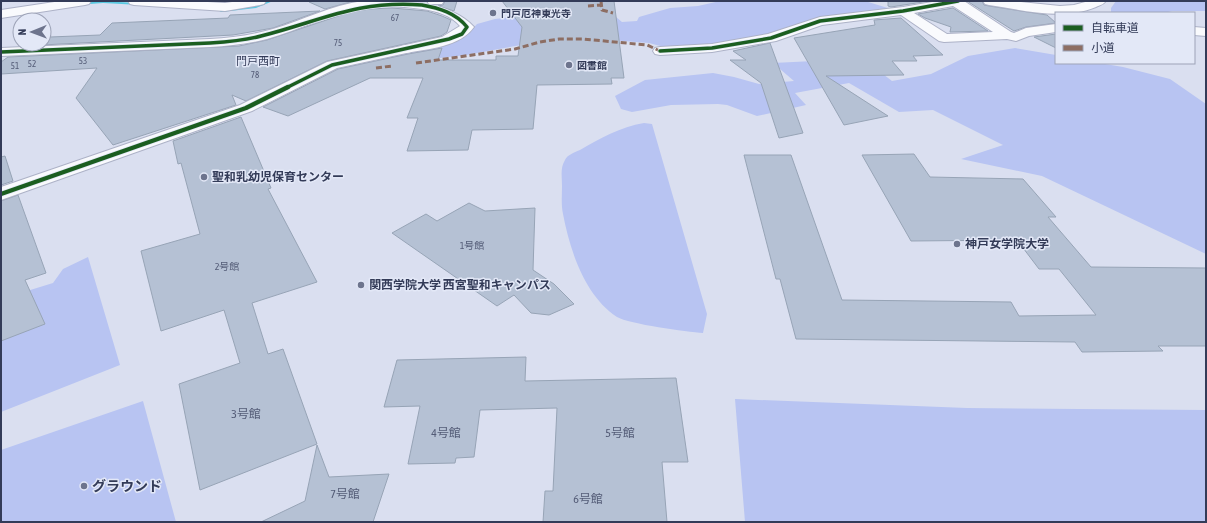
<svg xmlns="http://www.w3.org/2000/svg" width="1207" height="523" font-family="'Asap Condensed','Noto Sans JP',sans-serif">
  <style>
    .green { fill: #b8c4f2 }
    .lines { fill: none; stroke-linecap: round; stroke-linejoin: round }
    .stream { fill: #58c9e1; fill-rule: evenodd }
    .building { fill: #b5c1d4; stroke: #97a4b6 }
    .minor-casing { stroke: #adb2c7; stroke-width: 2 }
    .tertiary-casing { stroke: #adb2c7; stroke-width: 2 }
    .minor { fill: #f9fafd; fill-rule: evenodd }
    .tertiary { fill: #f9fafd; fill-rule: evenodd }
    .quiet { stroke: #8d6e63; stroke-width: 3; stroke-dasharray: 6 3; stroke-linecap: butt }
    .cycleway-far1-casing { stroke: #e3e8f7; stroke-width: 5 }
    .cycleway-casing { stroke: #e3e8f7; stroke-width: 6 }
    .cycleway-far1 { stroke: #1b5e20; stroke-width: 3.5 }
    .cycleway { stroke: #1b5e20; stroke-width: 4.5 }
    .poi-dot { fill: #6d748d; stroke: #e3e8f7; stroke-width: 1.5 }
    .labels { text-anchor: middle; stroke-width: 3; stroke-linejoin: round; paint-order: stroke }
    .far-number-label { font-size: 9px; fill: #545c77 }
    .far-poi-label { font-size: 10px; font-weight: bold; fill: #333b58; stroke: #e3e8f7; text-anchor: start }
    .number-label { font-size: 10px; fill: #545c77 }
    .far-neighbourhood-label { font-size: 11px; fill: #333b58; stroke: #e3e8f7 }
    .poi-label { font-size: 12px; font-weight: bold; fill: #333b58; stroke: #e3e8f7; text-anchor: start }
    .near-number-label { font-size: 12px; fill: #545c77 }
    .near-poi-label { font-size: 14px; font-weight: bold; fill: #333b58; stroke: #e3e8f7; text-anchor: start }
  </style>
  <rect width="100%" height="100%" fill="#dadff0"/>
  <!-- green -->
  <path class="green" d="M720,1H865L891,9L772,35L711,46L668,48L649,43L610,40L521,45L466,55L414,61L377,62L378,59L455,41L465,37L477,24L495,19L521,16L616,17L622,22L637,21L639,17L670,8L698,6Z
    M1116,1H1206V11H1172L1164,13H1111V8Z
    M1015,48L1056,55V63H1099L1123,67L1170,79L1206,104V254L1042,176L961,159L1003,145L933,110L899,112L849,83L795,93L806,105L757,116L727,105L718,104L671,105L632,112L621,109L615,96L645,80L713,73L734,77L759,84L794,81L773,63L855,59L879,71L892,81L931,74L968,56Z
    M644,123L652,124L707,314L703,333C687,332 629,324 617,317C584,295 570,250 563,214C561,205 562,195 562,186C562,177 560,168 565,160C567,155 575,152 580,150C601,138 620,127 644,123Z
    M88,257L120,365L1,412V299L53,283L63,269Z
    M735,399L967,408L1206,410V522H745Z
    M143,401L176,522H1V450Z"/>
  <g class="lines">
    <!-- stream -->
    <path class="stream" d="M97,1L140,3L142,4L140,5L103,3L77,5L75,4L77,3Z
      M266,1H273L256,8L221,12L218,10L221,8L255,5Z"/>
  </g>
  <!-- building -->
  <path class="building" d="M310,1H354L325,9L309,2Z
    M445,1H457L454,11L438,6L443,5Z
    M502,1H614L624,78H611L612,84L537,85L533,129L472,130L468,150L407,151L418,118H407L423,78H370L288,116L263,107L338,69L408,54L442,48L438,60H496V56H518L522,27Z
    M888,1H929L891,7L888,6Z
    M967,1H982L984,5L989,6L1047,15L1056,23L1026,27L1014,31Z
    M392,8L427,11L442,16L451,20L447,32L441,36L327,61L246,101L232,95L236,105L113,145L76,98L97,68L1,74V62L8,57L239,46L267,40L350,12L370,9Z
    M953,8L988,31L950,32L951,27L925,18L918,14Z
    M320,11L273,28L233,35L23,46L25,44H44V30L48,27L50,37L100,35L112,23L228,18L230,15Z
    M901,18L943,55L913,56L917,61H892L904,75L826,76L888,116L844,125L794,38L875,25L874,20Z
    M1056,34V48L1034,37Z
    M770,43L803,133L779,138L761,83L730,60H746L733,51Z
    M241,117L271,188L268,189L317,282L252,303L268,354L283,349L317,444L200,490L179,384L240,363L224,310L161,331L141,251L200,234L181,163L178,164L173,141Z
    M914,154L930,177L1023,179L1056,217H1048L1091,267L1206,268V346H1158L1163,351L1082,352L1075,342L796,339L780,279H776L744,155H791L842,300L1011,302L1019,316L1096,315L1059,269H1039L1017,240L911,241L862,155Z
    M5,156L13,181L1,185V157Z
    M18,195L46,273L25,280L45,324L1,341V201Z
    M469,203L485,211L535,208L533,270L554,284L574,304L549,315L531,313L514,295L497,306L392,233L426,214L437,221Z
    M526,357L525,381L676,378L688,462H662L667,522H543L545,491H553L557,408L480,410L474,457L456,458L455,463L408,464L420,406L384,407L397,360Z
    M317,445L329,477L389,474L373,522H261L305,501Z"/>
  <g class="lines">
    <!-- minor casing -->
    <g class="minor-casing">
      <path id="minor" d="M427,1H444L442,4H429Z
        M938,1H964L1011,32L1014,33L1026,28L1056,24V32L1029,36L1016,41L1007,39L944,42L939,41L901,15L822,25L776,41L712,52L660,55L655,54L653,51L655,48L660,47L712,44L768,34L820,17L903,7ZM953,6L993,32L947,34L914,13Z
        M983,1H1012L1060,6L1074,5L1089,1H1106C1103,5 1100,5 1096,7C1062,21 1023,10 989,5L985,4Z
        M1194,27L1206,28V36L1194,35Z
        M406,45L411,46L413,49L411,52L337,68L252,111L1,200V187L240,105L327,62Z"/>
    </g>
    <!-- tertiary casing -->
    <g class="tertiary-casing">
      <path id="tertiary" d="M61,1H91L89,4L85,5L1,18V10Z
        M128,1H190L225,3L239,1H266L264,4L260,5L225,11L134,5L130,4Z
        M363,1C399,1 450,0 474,27C460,47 428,49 406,53L401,52L399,49L401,46L442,37L460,26C451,15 436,11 422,9C402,6 382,5 362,8C329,14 299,30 267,39C248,44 229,46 210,47L1,56V48L210,39C231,38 252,35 273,29C303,20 332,5 363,1Z"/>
    </g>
    <!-- minor -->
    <use href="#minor" class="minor"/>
    <!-- tertiary -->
    <use href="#tertiary" class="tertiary"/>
    <!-- quiet -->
    <path class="quiet" d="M601,1L602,10L613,13
      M588,6L602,5
      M416,63L515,49L540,42L559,39H583L647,45L660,51
      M376,68L392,66"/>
    <!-- cycleway-far1 casing -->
    <g class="cycleway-far1-casing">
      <path id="cycleway-far1" d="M660,51L712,48L771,38L820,21L903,11L958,1
        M1,52L210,43C227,42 244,41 261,36C321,21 356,0 422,5C439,8 456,13 467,27L462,34L449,39L332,65L286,88"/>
    </g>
    <!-- cycleway casing -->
    <g class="cycleway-casing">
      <path id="cycleway" d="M1,194L246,108L288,87"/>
    </g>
    <!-- cycleway-far1 -->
    <use href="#cycleway-far1" class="cycleway-far1"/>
    <!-- cycleway -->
    <use href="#cycleway" class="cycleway"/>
  </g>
  <!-- markers -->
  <g class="poi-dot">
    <circle cx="493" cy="13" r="4"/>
    <circle cx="569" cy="65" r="4"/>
    <circle cx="204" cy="177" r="4"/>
    <circle cx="957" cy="244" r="4"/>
    <circle cx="361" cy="285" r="4"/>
    <circle cx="84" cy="486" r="4"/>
  </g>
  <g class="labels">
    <!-- far-number labels -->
    <g class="far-number-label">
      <text x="395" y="21">67</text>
      <text x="338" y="46">75</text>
      <text x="83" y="64">53</text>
      <text x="32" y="67">52</text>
      <text x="15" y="69">51</text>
      <text x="255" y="78">78</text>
    </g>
    <!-- far-poi labels -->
    <g class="far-poi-label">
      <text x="501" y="17">門戸厄神東光寺</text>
      <text x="577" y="69">図書館</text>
    </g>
    <!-- number labels -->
    <g class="number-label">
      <text x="472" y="249">1号館</text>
      <text x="227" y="270">2号館</text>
    </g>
    <!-- far-neighbourhood labels -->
    <g class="far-neighbourhood-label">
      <text x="258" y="65">門戸西町</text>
    </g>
    <!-- poi labels -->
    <g class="poi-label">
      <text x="212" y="181">聖和乳幼児保育センター</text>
      <text x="965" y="248">神戸女学院大学</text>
      <text x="369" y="289">関西学院大学 西宮聖和キャンパス</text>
    </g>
    <!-- near-number labels -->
    <g class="near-number-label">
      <text x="246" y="418">3号館</text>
      <text x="446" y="437">4号館</text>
      <text x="620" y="437">5号館</text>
      <text x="345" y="498">7号館</text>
      <text x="588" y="503">6号館</text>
    </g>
    <!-- near-poi labels -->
    <g class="near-poi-label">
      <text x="92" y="491">グラウンド</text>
    </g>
  </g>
  <!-- border -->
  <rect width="1207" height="523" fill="none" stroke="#333b58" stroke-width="4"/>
  <!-- legend -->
  <rect x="1055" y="12" width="140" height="52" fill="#e3e8f7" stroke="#9da3b7"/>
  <rect x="1063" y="25" width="20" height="6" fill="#1b5e20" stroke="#9da3b7"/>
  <text x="1091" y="32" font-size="12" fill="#333b58">自転車道</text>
  <rect x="1063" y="45" width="20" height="6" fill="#8d6e63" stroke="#9da3b7"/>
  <text x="1091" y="52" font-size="12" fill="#333b58">小道</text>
  <!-- north arrow -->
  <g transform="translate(32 32) rotate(269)"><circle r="19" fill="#e3e8f7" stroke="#9da3b7"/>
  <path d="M0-3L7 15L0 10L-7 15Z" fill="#6d748d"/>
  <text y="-6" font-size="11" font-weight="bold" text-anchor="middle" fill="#333b58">N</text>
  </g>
</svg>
